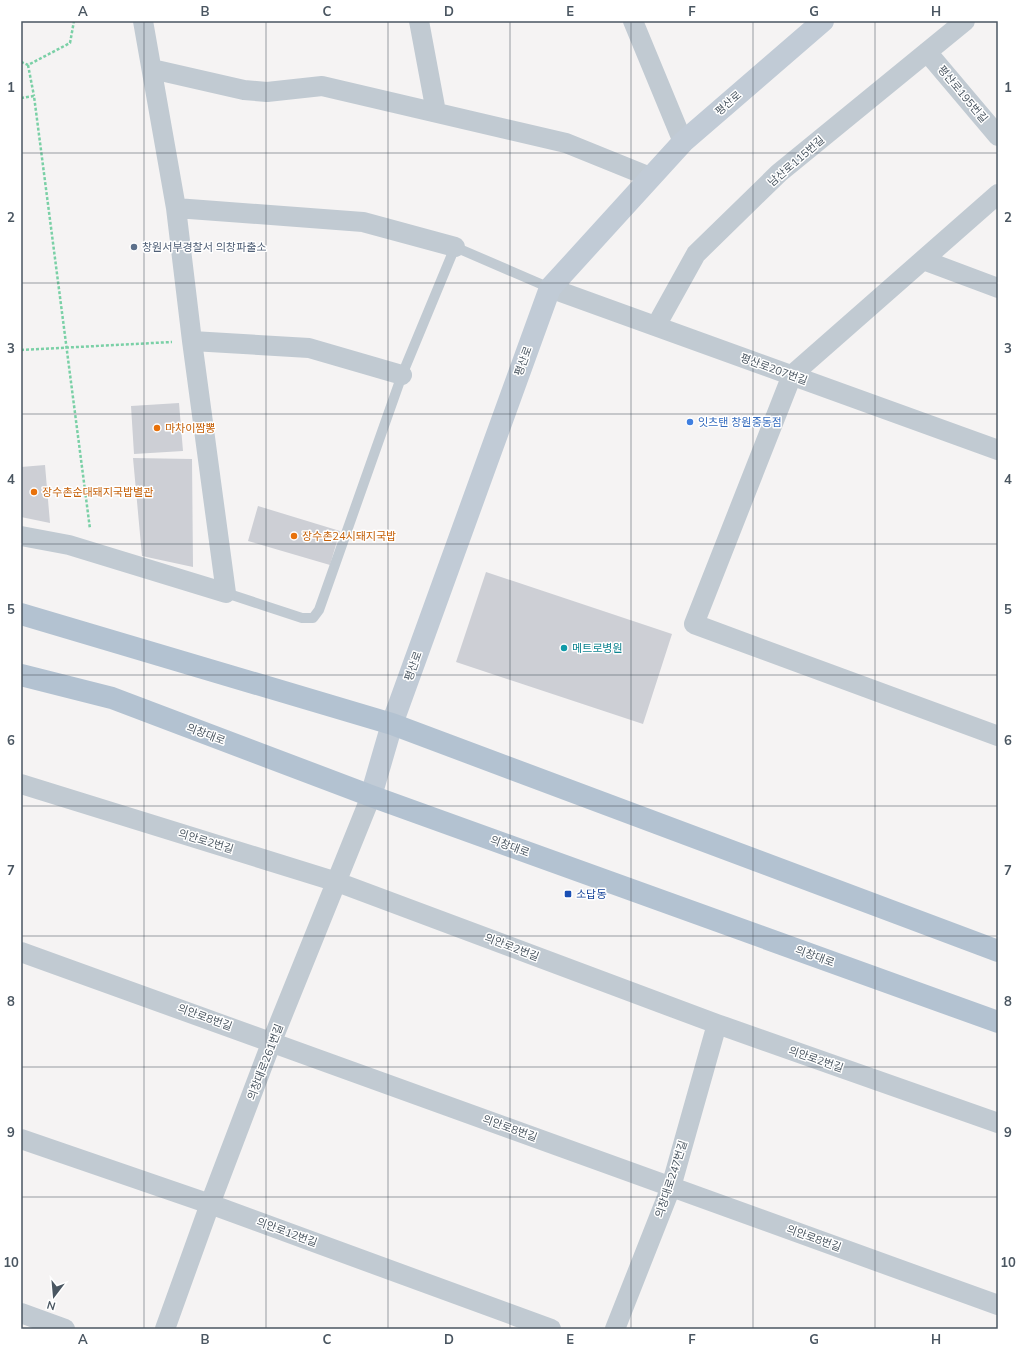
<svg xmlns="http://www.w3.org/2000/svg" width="1019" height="1350" font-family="Mulish,'Noto Sans KR',sans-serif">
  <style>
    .building { fill: #cdcfd5 }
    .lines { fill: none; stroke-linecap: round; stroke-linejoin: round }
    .path { stroke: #7ad0a6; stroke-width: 2.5; stroke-dasharray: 3 2; stroke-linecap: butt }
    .lane { stroke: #c1cad2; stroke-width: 10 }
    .street { stroke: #c1cad2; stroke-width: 20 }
    .secondary { stroke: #c1cbd6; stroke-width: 22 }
    .primary { stroke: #b3c2d1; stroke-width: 22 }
    .grid { fill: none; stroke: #4a5661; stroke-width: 1; stroke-opacity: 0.55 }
    .service-dot { fill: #5c6f8a; stroke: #fff; stroke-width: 1.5 }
    .shop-dot { fill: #3f7fe0; stroke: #fff; stroke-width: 1.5 }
    .food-dot { fill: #e8710a; stroke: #fff; stroke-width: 1.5 }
    .culture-dot { fill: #0f9aa8; stroke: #fff; stroke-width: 1.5 }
    .transit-dot { fill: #1a4fb4; stroke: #fff; stroke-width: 1.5 }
    .labels { text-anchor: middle; stroke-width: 3; stroke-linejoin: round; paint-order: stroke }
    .street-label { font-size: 11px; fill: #4a5661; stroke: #fff }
    .service-label { font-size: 11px; fill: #4e5e75; stroke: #fff; text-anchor: start }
    .shop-label { font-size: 11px; fill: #366cbe; stroke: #fff; text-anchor: start }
    .food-label { font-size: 11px; fill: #c56008; stroke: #fff; text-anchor: start }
    .culture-label { font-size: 11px; fill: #0d838f; stroke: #fff; text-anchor: start }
    .transit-label { font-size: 11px; fill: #164399; stroke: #fff; text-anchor: start }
    .neatline { fill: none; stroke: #4a5661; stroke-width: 1.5 }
    .grid-label { font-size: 13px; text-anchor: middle; font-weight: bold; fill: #4a5661 }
  </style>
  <rect width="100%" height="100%" fill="#f5f3f3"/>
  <!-- building -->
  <path class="building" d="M179,403L183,451L134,454L131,406Z
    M133,458L192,459L193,567L142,556Z
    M45,465L50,523L21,517V467Z
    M258,506L340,531L330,565L248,541Z
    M486,572L672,634L643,724L456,662Z"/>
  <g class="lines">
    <!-- path -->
    <path class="path" d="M21,62L28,65L70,43L74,21
      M28,65L34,96
      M21,98L34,96L90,529
      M21,350L172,342"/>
    <!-- lane -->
    <path class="lane" d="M226,593L302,618H313L319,610L402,375L455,247L550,288"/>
    <!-- street -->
    <path class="street" d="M419,21L436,112
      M633,21L683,142
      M927,52L998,136
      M152,69L244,90L267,92L322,86L566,143L650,177
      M998,194L792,375L694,624L998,736
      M176,208L363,222L455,247
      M923,260L998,288
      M550,288L998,450
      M656,326L696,254L779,173L965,21
      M192,341L309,348L402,375
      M21,536L69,545L226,593L192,341L176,208L143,21
      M21,784L337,882L717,1024L998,1123
      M21,952L998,1305
      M21,1139L210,1204L551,1329
      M21,1313L65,1329
      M165,1329L210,1204L272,1041L371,796
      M615,1329L671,1187L717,1024"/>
    <!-- secondary -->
    <path class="secondary" d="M371,796L392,724L550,288L683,142L823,21"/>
    <!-- primary -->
    <path class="primary" d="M21,614L392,724L998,951
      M21,675L112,698L371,796L998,1022"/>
  </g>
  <!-- grid -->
  <path class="grid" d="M144,21V1329M266,21V1329M388,21V1329M510,21V1329M631,21V1329M753,21V1329M875,21V1329M21,153H998M21,283H998M21,414H998M21,544H998M21,675H998M21,806H998M21,936H998M21,1067H998M21,1197H998"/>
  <!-- markers -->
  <circle class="service-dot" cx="134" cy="247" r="4"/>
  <circle class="shop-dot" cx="690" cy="422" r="4"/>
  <g class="food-dot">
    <circle cx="157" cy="428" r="4"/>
    <circle cx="34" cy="492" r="4"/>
    <circle cx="294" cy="536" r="4"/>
  </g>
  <circle class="culture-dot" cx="564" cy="648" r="4"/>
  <rect class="transit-dot" x="564" y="890" width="8" height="8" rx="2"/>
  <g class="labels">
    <!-- street labels -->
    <g class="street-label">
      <text transform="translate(963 94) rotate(50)" y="4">평산로195번길</text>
      <text transform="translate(728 103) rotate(-41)" y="4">평산로</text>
      <text transform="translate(796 161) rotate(-41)" y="4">남산로115번길</text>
      <text transform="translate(523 361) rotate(-70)" y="4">평산로</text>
      <text transform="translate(774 369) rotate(20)" y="4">평산로207번길</text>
      <text transform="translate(413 666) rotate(-70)" y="4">평산로</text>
      <text transform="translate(206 734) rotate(21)" y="4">의창대로</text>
      <text transform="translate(206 841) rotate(17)" y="4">의안로2번길</text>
      <text transform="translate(510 846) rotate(20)" y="4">의창대로</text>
      <text transform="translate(512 947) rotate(21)" y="4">의안로2번길</text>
      <text transform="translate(815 956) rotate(20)" y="4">의창대로</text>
      <text transform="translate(205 1017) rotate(20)" y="4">의안로8번길</text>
      <text transform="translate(816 1059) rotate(19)" y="4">의안로2번길</text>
      <text transform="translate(265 1062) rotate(-69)" y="4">의창대로261번길</text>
      <text transform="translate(510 1128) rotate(20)" y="4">의안로8번길</text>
      <text transform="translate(671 1179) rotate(-72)" y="4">의창대로247번길</text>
      <text transform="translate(287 1232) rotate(20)" y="4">의안로12번길</text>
      <text transform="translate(814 1238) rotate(20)" y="4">의안로8번길</text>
    </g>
    <!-- service labels -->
    <g class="service-label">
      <text x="142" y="251">창원서부경찰서 의창파출소</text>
    </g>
    <!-- shop labels -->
    <g class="shop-label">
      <text x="698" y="426">잇츠탠 창원중동점</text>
    </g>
    <!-- food labels -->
    <g class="food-label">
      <text x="165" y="432">마차이짬뽕</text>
      <text x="42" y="496">장수촌순대돼지국밥별관</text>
      <text x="302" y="540">장수촌24시돼지국밥</text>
    </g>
    <!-- culture labels -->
    <g class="culture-label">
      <text x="572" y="652">메트로병원</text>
    </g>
    <!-- transit labels -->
    <g class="transit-label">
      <text x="576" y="898">소답동</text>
    </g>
  </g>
  <!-- border -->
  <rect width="1019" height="1350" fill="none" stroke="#ffffff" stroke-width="44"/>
  <!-- north arrow -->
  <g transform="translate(54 1296) rotate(196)" stroke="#ffffff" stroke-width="3" paint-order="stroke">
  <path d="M0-3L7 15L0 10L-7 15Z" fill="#4a5661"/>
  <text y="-6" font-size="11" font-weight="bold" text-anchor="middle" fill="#4a5661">N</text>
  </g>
  <rect x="22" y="22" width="975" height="1306" class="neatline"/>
  <g class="grid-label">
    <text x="83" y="16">A</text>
    <text x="205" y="16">B</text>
    <text x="327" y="16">C</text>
    <text x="449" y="16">D</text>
    <text x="570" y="16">E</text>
    <text x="692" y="16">F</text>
    <text x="814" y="16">G</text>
    <text x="936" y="16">H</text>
    <text x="11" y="92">1</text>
    <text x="1008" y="92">1</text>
    <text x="11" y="222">2</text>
    <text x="1008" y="222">2</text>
    <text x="11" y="353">3</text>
    <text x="1008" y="353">3</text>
    <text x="11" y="484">4</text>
    <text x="1008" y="484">4</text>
    <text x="11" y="614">5</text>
    <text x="1008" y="614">5</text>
    <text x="11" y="745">6</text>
    <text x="1008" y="745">6</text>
    <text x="11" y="875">7</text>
    <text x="1008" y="875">7</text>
    <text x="11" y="1006">8</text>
    <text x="1008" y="1006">8</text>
    <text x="11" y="1137">9</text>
    <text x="1008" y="1137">9</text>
    <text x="11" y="1267">10</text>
    <text x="1008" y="1267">10</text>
    <text x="83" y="1344">A</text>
    <text x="205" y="1344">B</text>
    <text x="327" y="1344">C</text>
    <text x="449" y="1344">D</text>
    <text x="570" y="1344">E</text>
    <text x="692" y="1344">F</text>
    <text x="814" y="1344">G</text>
    <text x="936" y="1344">H</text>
  </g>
</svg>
